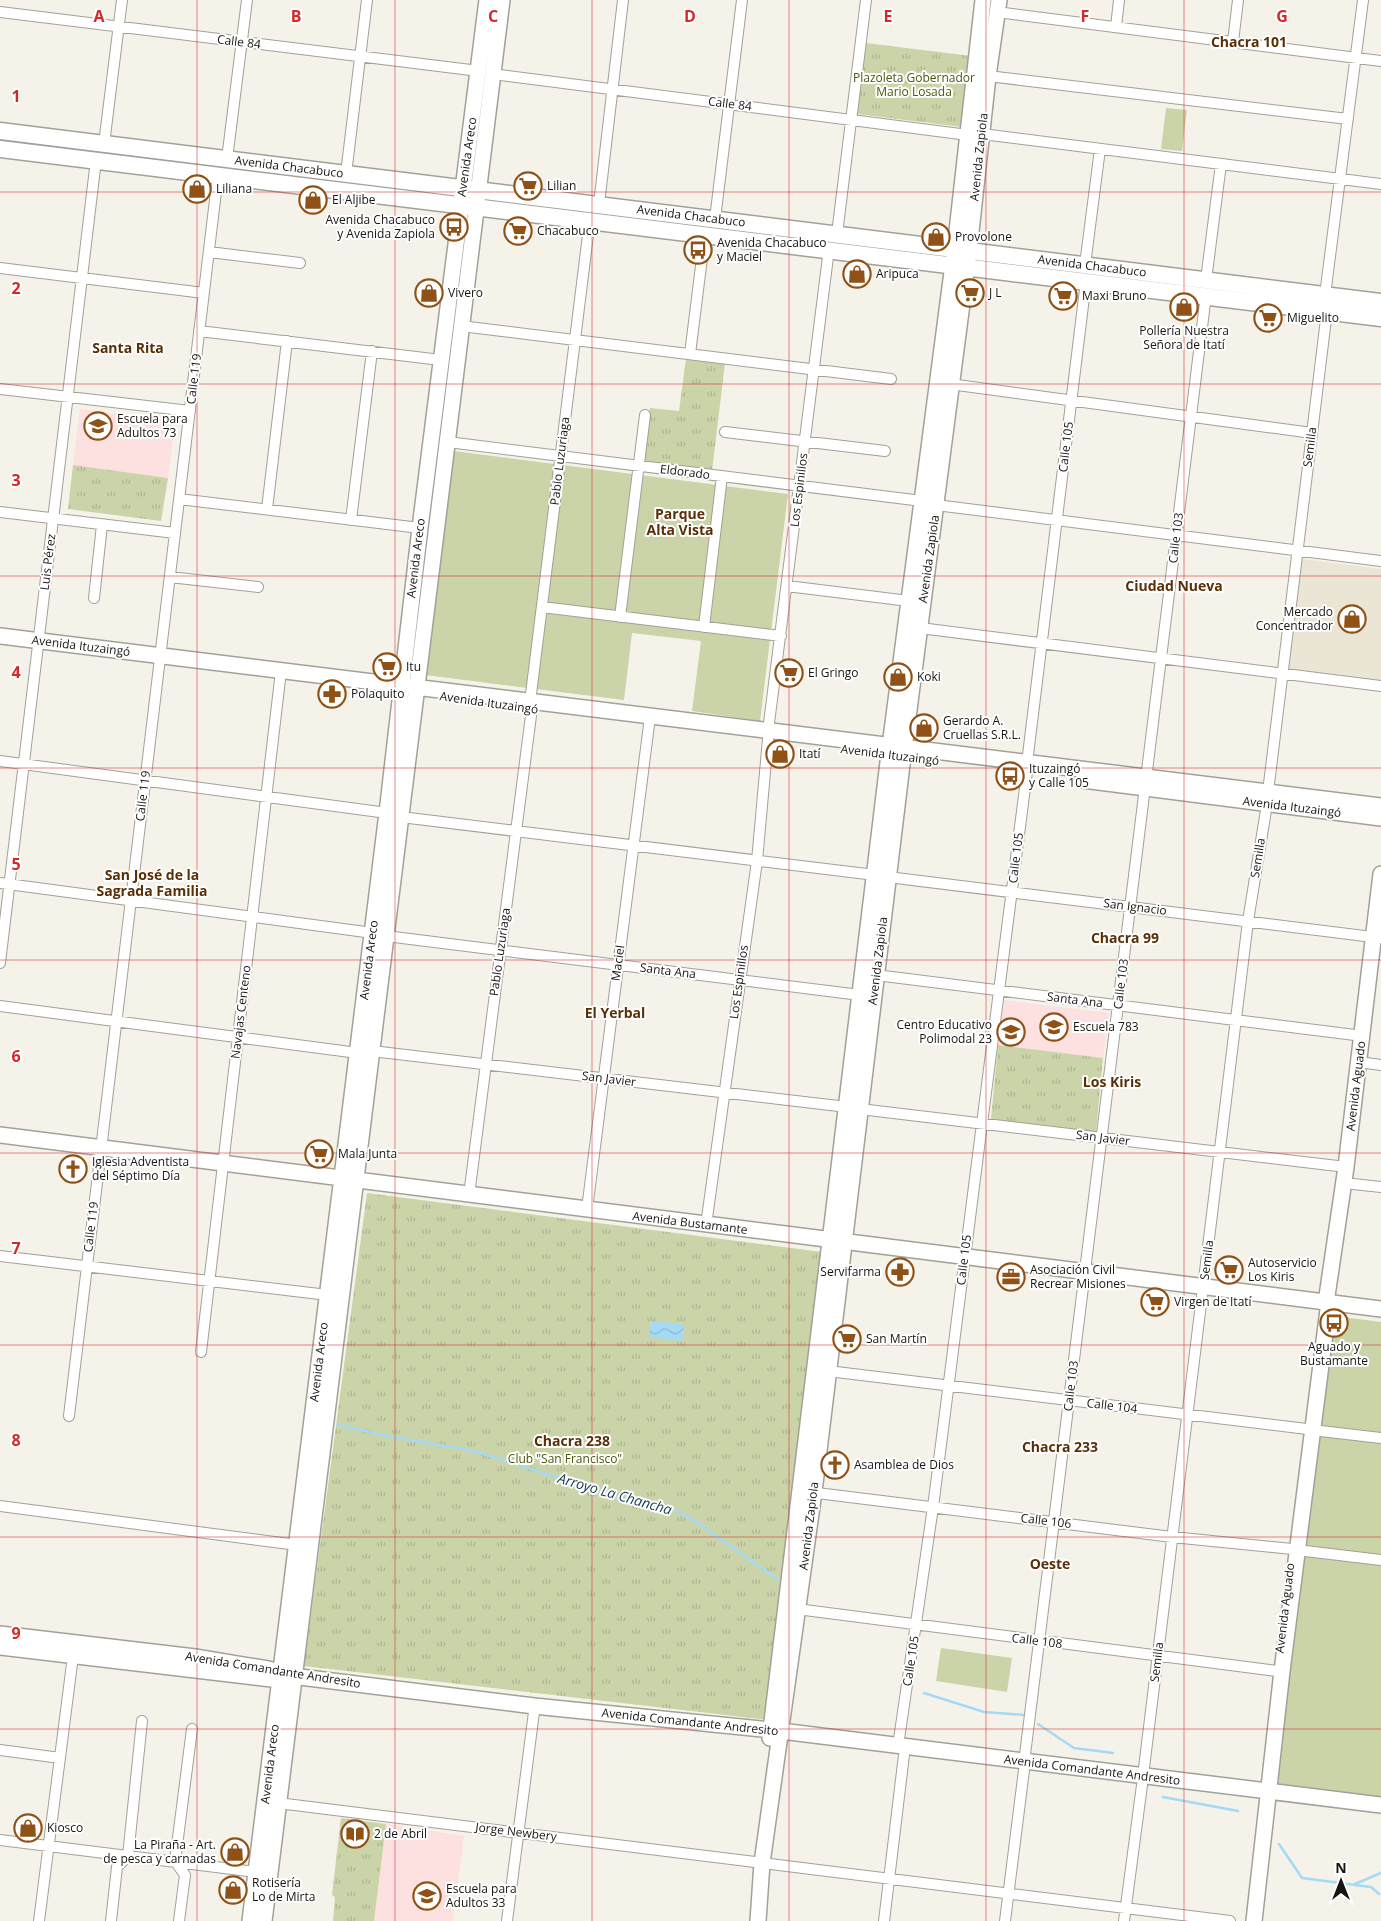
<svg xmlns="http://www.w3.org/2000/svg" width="1381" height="1921" font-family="'Open Sans',sans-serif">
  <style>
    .built { fill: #ebe5d5 }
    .education { fill: #fce1e0 }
    .grass { fill: #cad4a8 }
    .park { fill: url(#park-tufts) }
    .water { fill: url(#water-waves) }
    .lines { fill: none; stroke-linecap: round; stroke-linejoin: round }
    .stream { stroke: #a5daf6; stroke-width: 2.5 }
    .minor-casing { stroke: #a3a098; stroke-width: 12 }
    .secondary-casing { stroke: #a3a098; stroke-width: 18 }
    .primary-casing { stroke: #a3a098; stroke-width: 19 }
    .minor { stroke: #fff; stroke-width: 10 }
    .secondary { stroke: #fff; stroke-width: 15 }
    .primary { stroke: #fff; stroke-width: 16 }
    .grid { fill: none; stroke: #d62828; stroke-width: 1; stroke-opacity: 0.55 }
    .labels { text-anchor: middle; stroke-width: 4; stroke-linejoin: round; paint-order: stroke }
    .street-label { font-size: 12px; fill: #161512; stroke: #fff }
    .park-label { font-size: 12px; fill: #4c580a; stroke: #fff }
    .poi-label { font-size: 12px; fill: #161512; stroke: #fff; text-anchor: start }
    .neighbourhood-label { font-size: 14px; font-weight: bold; fill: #5a2f06; stroke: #fff }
    .water-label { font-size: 14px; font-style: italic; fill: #103c4f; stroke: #fff }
    .grid-label { font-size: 16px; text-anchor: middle; font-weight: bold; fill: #d62828; stroke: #fff; stroke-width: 4; stroke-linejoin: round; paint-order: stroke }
  </style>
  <defs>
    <pattern id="park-tufts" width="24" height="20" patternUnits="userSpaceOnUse" patternTransform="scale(1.25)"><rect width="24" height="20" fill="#cad4a8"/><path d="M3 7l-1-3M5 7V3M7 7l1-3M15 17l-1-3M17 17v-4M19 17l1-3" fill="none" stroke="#adb590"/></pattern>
    <pattern id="water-waves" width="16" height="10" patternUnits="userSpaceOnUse" patternTransform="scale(1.25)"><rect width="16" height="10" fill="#a5daf6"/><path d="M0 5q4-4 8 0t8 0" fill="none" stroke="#8dbad2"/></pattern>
  </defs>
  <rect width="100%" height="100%" fill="#f5f2e9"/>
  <!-- built -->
  <path class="built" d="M1302,559L1381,569V681L1288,670Z"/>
  <!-- education -->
  <path class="education" d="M80,409L175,422L168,478L73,465Z
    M1004,1000L1109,1013L1103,1058L998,1045Z
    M386,1824L464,1836L453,1921H374Z"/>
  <!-- grass -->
  <path class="grass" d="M1166,108L1187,110L1182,151L1161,149Z
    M0,138L446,192L445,199L0,145Z
    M454,451L788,494L760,721L692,711L701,641L632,633L624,700L425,675Z
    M1328,1315L1381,1322V1802L1270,1788Z
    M941,1648L1012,1658L1007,1692L936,1681Z"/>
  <!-- park -->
  <path class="park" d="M866,43L971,56L962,127L857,114Z
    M686,359L725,363L712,471L643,462L650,408L679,411Z
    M73,465L168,478L161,521L68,509Z
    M998,1045L1103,1058L1096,1132L991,1119Z
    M367,1193L822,1252L768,1720L304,1666Z
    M341,1818L386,1824L374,1921H333L335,1897L332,1895Z"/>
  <!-- water -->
  <path class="water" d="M651,1321L684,1324L682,1341L649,1337Z"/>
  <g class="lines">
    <!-- stream -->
    <path class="stream" d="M338,1425L387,1436L474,1451L629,1500L665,1505L698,1523L784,1584
      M924,1693L984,1712L1025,1715
      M1038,1724L1074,1748L1113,1753
      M1163,1797L1238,1811
      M1279,1844L1302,1878L1371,1887L1379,1894
      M1355,1884L1381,1873"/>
    <!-- minor casing -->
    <g class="minor-casing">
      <path id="minor" d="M0,12L479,71
        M997,12L1381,61
        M1116,27L1119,0
        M1233,42L1238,0
        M493,74L968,135
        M988,76L1348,119
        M982,134L1381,184
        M104,144L122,0
        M227,159L247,0
        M346,174L367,0
        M599,204L623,0
        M715,219L742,0
        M837,234L866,0
        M209,252L300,263
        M1085,265L1100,149
        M0,268L204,293
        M1206,280L1221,164
        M1325,295L1363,0
        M461,326L891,379
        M199,331L441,360
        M690,354L705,234
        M950,384L1312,433
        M0,389L190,411
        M725,432L885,451
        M448,442L922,501
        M179,499L420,528
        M936,505L1381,561
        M267,509L287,341
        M0,512L175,533
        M351,520L372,351
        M170,577L258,587
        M787,586L909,601
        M94,598L102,525
        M542,607L781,636
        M620,617L645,415
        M704,627L722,476
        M920,628L1381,686
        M530,702L590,219
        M768,731L829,249
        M0,761L387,813
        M1027,763L1086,281
        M1268,792L1327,311
        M401,817L875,875
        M888,877L1381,938
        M0,883L373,933
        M386,936L860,995
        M0,963L96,160
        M876,975L1363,1036
        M0,1006L358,1053
        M372,1051L847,1107
        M1359,1062L1381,1065
        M860,1109L1346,1167
        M1344,1183L1381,1187
        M469,1195L532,708
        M587,1209L650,717
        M706,1225L757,861L768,739
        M0,1256L328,1295
        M201,1352L281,671
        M828,1371L1307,1429
        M69,1416L218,175
        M1312,1430L1381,1438
        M809,1492L1172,1537L1292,1549
        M0,1506L297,1545
        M1297,1550L1381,1560
        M797,1609L1277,1671
        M898,1746L933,1507L1027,772
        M0,1750L60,1758
        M1024,1763L1206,295
        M1143,1776L1248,921L1267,804
        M278,1803L755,1862
        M0,1840L256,1872
        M762,1863L1230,1921
        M39,1921L73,1656
        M111,1921L117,1867L128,1856L142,1721
        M179,1921L185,1875L175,1861L192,1729
        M507,1921L534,1712
        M884,1921L904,1755
        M1005,1921L1024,1770
        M1124,1921L1142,1785"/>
    </g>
    <!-- secondary casing -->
    <g class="secondary-casing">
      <path id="secondary" d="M0,636L1381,806
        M1083,780L1381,818
        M0,1135L1381,1309
        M0,1634L195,1657L268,1669L300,1677L534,1706L781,1731L1381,1805
        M0,1647L288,1681
        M770,1738L889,754L955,249L983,0
        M250,1921L387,813L420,528L487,0
        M264,1921L502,0
        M758,1921L762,1863L814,1492L904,748L969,250L988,76L999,0
        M1254,1921L1282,1671L1329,1302L1327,1296L1346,1167L1381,874"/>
    </g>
    <!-- primary casing -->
    <g class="primary-casing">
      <path id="primary" d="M0,131L1381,302
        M0,149L1381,318"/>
    </g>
    <!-- minor -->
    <use href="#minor" class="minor"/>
    <!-- secondary -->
    <use href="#secondary" class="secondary"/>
    <!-- primary -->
    <use href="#primary" class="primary"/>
  </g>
  <!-- grid -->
  <path class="grid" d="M197,0V1921M395,0V1921M592,0V1921M789,0V1921M986,0V1921M1184,0V1921M0,192H1381M0,384H1381M0,576H1381M0,768H1381M0,960H1381M0,1153H1381M0,1345H1381M0,1537H1381M0,1729H1381"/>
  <!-- icons -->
  <defs>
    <g id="supermarket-ring" transform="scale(1.4375)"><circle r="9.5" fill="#fff" stroke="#905117" stroke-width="1.5"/><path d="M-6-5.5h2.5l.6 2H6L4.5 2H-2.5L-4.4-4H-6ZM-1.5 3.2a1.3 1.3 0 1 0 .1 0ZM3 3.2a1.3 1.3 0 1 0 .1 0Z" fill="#905117"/></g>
    <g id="shop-ring" transform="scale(1.4375)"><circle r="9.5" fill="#fff" stroke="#905117" stroke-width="1.5"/><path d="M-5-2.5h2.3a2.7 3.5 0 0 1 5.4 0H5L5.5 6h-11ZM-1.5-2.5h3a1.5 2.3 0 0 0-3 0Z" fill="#905117"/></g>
    <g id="bus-ring" transform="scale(1.4375)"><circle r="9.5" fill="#fff" stroke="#905117" stroke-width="1.5"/><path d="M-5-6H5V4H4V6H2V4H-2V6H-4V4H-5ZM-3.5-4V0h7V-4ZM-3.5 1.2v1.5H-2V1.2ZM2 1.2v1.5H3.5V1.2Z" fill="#905117"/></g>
    <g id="school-ring" transform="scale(1.4375)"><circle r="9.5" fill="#fff" stroke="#905117" stroke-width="1.5"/><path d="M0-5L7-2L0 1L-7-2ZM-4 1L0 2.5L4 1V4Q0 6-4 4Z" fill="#905117"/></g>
    <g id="pharmacy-ring" transform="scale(1.4375)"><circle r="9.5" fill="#fff" stroke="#905117" stroke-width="1.5"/><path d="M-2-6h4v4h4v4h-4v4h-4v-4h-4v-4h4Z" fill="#905117"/></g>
    <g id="church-ring" transform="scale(1.4375)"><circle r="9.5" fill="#fff" stroke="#905117" stroke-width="1.5"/><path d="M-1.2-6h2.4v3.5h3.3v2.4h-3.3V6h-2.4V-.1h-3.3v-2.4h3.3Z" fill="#905117"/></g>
    <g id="office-ring" transform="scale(1.4375)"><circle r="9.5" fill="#fff" stroke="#905117" stroke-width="1.5"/><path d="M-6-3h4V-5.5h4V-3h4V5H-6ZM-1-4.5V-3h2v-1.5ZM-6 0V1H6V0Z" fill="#905117"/></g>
    <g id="library-ring" transform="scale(1.4375)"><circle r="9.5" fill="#fff" stroke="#905117" stroke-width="1.5"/><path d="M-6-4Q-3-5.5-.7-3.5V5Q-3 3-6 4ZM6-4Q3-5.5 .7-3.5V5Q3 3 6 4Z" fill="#905117"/></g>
  </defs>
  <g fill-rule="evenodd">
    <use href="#supermarket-ring" x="528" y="186"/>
    <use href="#shop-ring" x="197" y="189"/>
    <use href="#shop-ring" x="313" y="200"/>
    <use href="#bus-ring" x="454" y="227"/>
    <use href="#supermarket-ring" x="518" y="231"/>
    <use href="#shop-ring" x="936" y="237"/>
    <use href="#bus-ring" x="698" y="250"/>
    <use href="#shop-ring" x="857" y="274"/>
    <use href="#shop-ring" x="429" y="293"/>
    <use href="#supermarket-ring" x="970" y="293"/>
    <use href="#supermarket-ring" x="1063" y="296"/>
    <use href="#shop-ring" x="1184" y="307"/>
    <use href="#supermarket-ring" x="1268" y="318"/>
    <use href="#school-ring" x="98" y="426"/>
    <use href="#shop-ring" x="1352" y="619"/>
    <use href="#supermarket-ring" x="387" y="667"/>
    <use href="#supermarket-ring" x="789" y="673"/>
    <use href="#shop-ring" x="898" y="677"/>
    <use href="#pharmacy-ring" x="332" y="694"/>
    <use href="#shop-ring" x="924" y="728"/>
    <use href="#shop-ring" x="780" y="754"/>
    <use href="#bus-ring" x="1010" y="776"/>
    <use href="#school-ring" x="1054" y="1027"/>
    <use href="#school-ring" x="1011" y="1032"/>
    <use href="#supermarket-ring" x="319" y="1154"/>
    <use href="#church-ring" x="73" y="1169"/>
    <use href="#supermarket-ring" x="1229" y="1270"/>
    <use href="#pharmacy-ring" x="900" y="1272"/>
    <use href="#office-ring" x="1011" y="1277"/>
    <use href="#supermarket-ring" x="1155" y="1302"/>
    <use href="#bus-ring" x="1334" y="1323"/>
    <use href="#supermarket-ring" x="847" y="1339"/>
    <use href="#church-ring" x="835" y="1465"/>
    <use href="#shop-ring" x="28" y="1828"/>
    <use href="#library-ring" x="355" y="1834"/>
    <use href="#shop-ring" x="235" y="1852"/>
    <use href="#shop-ring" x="233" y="1890"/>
    <use href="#school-ring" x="427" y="1896"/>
  </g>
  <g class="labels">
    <!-- street labels -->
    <g class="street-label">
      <text transform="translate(239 42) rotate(7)" y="4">Calle 84</text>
      <text transform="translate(730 104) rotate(7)" y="4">Calle 84</text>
      <text transform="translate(467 157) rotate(-82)" y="4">Avenida Areco</text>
      <text transform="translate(979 157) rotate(-84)" y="4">Avenida Zapiola</text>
      <text transform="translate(289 167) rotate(7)" y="4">Avenida Chacabuco</text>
      <text transform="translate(691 216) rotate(7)" y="4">Avenida Chacabuco</text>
      <text transform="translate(1092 266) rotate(7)" y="4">Avenida Chacabuco</text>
      <text transform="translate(194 379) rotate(-83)" y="4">Calle 119</text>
      <text transform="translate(1066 447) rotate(-83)" y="4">Calle 105</text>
      <text transform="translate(1310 447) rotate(-83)" y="4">Semilla</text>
      <text transform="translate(560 461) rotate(-83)" y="4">Pablo Luzuriaga</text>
      <text transform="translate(685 472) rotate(7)" y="4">Eldorado</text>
      <text transform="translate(799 490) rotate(-83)" y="4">Los Espinillos</text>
      <text transform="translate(1176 538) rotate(-83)" y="4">Calle 103</text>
      <text transform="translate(416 558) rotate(-83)" y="4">Avenida Areco</text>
      <text transform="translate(929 559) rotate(-82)" y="4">Avenida Zapiola</text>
      <text transform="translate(48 562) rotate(-83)" y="4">Luis Pérez</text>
      <text transform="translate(81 646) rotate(7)" y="4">Avenida Ituzaingó</text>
      <text transform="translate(489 703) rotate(8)" y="4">Avenida Ituzaingó</text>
      <text transform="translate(890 755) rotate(7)" y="4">Avenida Ituzaingó</text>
      <text transform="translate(143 796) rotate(-83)" y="4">Calle 119</text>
      <text transform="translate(1292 807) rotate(7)" y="4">Avenida Ituzaingó</text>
      <text transform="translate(1016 858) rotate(-83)" y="4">Calle 105</text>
      <text transform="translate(1258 858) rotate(-81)" y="4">Semilla</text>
      <text transform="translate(1135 907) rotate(7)" y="4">San Ignacio</text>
      <text transform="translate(500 952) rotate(-82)" y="4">Pablo Luzuriaga</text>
      <text transform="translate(369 960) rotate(-83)" y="4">Avenida Areco</text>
      <text transform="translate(878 961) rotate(-83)" y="4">Avenida Zapiola</text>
      <text transform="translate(618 963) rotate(-82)" y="4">Maciel</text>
      <text transform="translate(668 971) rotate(7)" y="4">Santa Ana</text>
      <text transform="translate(739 982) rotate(-82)" y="4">Los Espinillos</text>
      <text transform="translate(1121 984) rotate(-83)" y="4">Calle 103</text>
      <text transform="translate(1075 1000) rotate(7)" y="4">Santa Ana</text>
      <text transform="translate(241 1012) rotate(-83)" y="4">Navajas Centeno</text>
      <text transform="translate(609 1079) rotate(7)" y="4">San Javier</text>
      <text transform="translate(1356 1086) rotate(-83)" y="4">Avenida Aguado</text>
      <text transform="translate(1103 1138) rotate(7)" y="4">San Javier</text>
      <text transform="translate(690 1223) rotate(7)" y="4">Avenida Bustamante</text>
      <text transform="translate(91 1227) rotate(-83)" y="4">Calle 119</text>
      <text transform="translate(964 1260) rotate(-83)" y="4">Calle 105</text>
      <text transform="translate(1207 1260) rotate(-83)" y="4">Semilla</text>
      <text transform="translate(319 1362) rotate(-83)" y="4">Avenida Areco</text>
      <text transform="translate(1071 1386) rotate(-83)" y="4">Calle 103</text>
      <text transform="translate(1112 1406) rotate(7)" y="4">Calle 104</text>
      <text transform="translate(1046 1521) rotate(7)" y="4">Calle 106</text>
      <text transform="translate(809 1526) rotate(-83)" y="4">Avenida Zapiola</text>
      <text transform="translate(1285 1608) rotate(-83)" y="4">Avenida Aguado</text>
      <text transform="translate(1037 1641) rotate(7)" y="4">Calle 108</text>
      <text transform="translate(911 1661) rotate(-81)" y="4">Calle 105</text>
      <text transform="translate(1157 1662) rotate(-83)" y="4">Semilla</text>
      <text transform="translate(273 1670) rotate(9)" y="4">Avenida Comandante Andresito</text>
      <text transform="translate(690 1722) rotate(6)" y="4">Avenida Comandante Andresito</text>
      <text transform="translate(270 1764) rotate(-83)" y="4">Avenida Areco</text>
      <text transform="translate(1092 1770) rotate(7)" y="4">Avenida Comandante Andresito</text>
      <text transform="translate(516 1832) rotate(7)" y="4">Jorge Newbery</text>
    </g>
    <!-- park labels -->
    <g class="park-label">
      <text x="914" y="82">Plazoleta Gobernador<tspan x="914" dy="14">Mario Losada</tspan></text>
      <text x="565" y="1463">Club "San Francisco"</text>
    </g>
    <!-- poi labels -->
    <g class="poi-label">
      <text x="547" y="190">Lilian</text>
      <text x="216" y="193">Liliana</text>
      <text x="332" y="204">El Aljibe</text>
      <text x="435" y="224" text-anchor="end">Avenida Chacabuco<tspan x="435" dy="14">y Avenida Zapiola</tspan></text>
      <text x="537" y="235">Chacabuco</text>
      <text x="955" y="241">Provolone</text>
      <text x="717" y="247">Avenida Chacabuco<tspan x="717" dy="14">y Maciel</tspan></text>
      <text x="876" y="278">Aripuca</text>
      <text x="448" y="297">Vivero</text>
      <text x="989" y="297">J L</text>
      <text x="1082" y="300">Maxi Bruno</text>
      <text x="1287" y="322">Miguelito</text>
      <text x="1184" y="335" text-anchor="middle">Pollería Nuestra<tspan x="1184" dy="14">Señora de Itatí</tspan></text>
      <text x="117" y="423">Escuela para<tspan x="117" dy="14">Adultos 73</tspan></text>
      <text x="1333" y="616" text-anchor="end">Mercado<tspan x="1333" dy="14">Concentrador</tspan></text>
      <text x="406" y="671">Itu</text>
      <text x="808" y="677">El Gringo</text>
      <text x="917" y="681">Koki</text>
      <text x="351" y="698">Polaquito</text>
      <text x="943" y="725">Gerardo A.<tspan x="943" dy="14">Cruellas S.R.L.</tspan></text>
      <text x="799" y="758">Itatí</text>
      <text x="1029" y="773">Ituzaingó<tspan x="1029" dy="14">y Calle 105</tspan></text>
      <text x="992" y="1029" text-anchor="end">Centro Educativo<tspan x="992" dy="14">Polimodal 23</tspan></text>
      <text x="1073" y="1031">Escuela 783</text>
      <text x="338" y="1158">Mala Junta</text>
      <text x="92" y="1166">Iglesia Adventista<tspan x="92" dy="14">del Séptimo Día</tspan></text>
      <text x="1248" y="1267">Autoservicio<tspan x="1248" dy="14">Los Kiris</tspan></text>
      <text x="1030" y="1274">Asociación Civil<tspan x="1030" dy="14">Recrear Misiones</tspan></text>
      <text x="881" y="1276" text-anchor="end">Servifarma</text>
      <text x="1174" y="1306">Virgen de Itatí</text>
      <text x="866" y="1343">San Martín</text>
      <text x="1334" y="1351" text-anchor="middle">Aguado y<tspan x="1334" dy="14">Bustamante</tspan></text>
      <text x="854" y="1469">Asamblea de Dios</text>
      <text x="47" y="1832">Kiosco</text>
      <text x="374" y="1838">2 de Abril</text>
      <text x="216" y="1849" text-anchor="end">La Piraña - Art.<tspan x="216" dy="14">de pesca y carnadas</tspan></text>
      <text x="252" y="1887">Rotisería<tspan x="252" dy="14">Lo de Mirta</tspan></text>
      <text x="446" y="1893">Escuela para<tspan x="446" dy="14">Adultos 33</tspan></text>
    </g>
    <!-- neighbourhood labels -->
    <g class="neighbourhood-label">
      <text x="1249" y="47">Chacra 101</text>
      <text x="128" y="353">Santa Rita</text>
      <text x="680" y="519">Parque<tspan x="680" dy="16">Alta Vista</tspan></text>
      <text x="1174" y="591">Ciudad Nueva</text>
      <text x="152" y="880">San José de la<tspan x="152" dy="16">Sagrada Familia</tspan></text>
      <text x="1125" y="943">Chacra 99</text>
      <text x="615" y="1018">El Yerbal</text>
      <text x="1112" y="1087">Los Kiris</text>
      <text x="572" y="1446">Chacra 238</text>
      <text x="1060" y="1452">Chacra 233</text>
      <text x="1050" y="1569">Oeste</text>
    </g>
    <!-- water labels -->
    <g class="water-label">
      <text transform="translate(615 1494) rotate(16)" y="5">Arroyo La Chancha</text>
    </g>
  </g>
  <g class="grid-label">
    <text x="99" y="22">A</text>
    <text x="296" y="22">B</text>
    <text x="493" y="22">C</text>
    <text x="690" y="22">D</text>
    <text x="888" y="22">E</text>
    <text x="1085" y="22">F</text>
    <text x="1282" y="22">G</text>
    <text x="16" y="102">1</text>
    <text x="16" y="294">2</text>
    <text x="16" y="486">3</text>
    <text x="16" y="678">4</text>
    <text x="16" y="870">5</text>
    <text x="16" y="1062">6</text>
    <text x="16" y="1254">7</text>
    <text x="16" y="1446">8</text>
    <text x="16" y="1639">9</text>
  </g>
  <!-- north arrow -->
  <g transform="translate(1341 1881)" stroke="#ffffff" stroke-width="4" paint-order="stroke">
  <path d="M0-4L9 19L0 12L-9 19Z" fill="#161512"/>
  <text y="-8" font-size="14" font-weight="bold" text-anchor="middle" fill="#161512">N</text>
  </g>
</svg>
